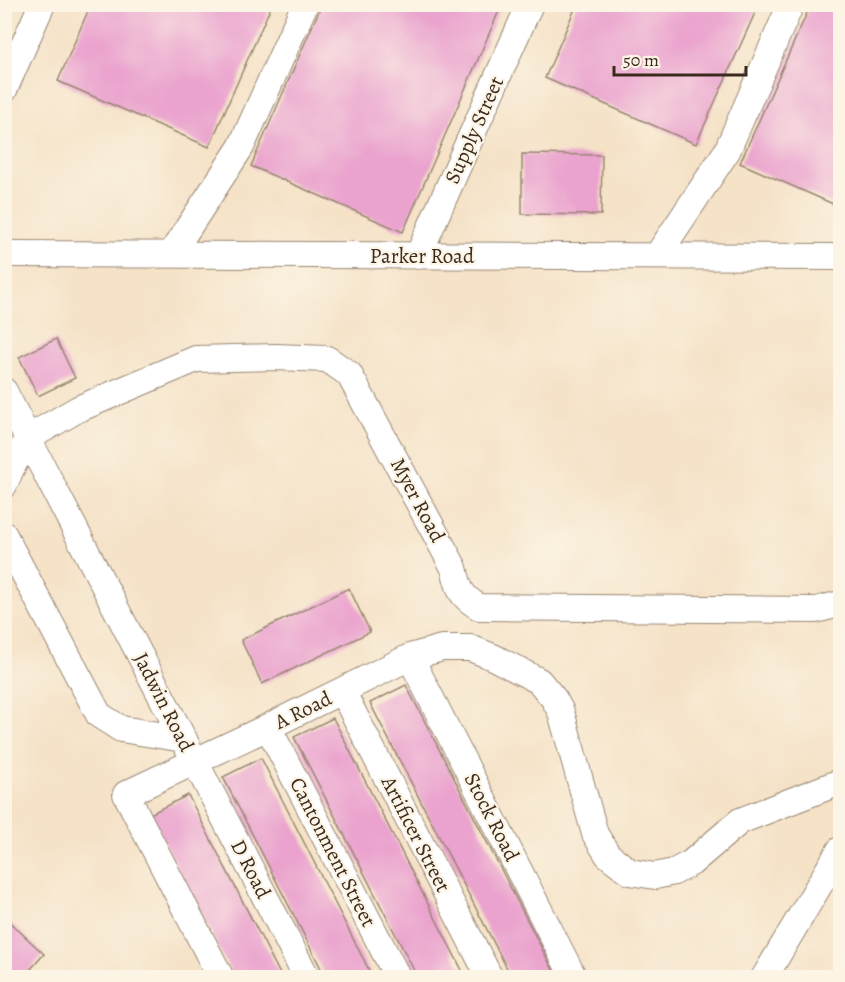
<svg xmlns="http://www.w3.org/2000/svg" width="845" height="982" font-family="Alegreya,serif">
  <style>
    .building { fill: #eaa2ce }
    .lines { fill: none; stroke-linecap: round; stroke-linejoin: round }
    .minor-casing { stroke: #988672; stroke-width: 28 }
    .minor { stroke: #fff; stroke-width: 26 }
    .labels { text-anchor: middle; stroke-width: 4.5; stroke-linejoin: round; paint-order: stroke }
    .street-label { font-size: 21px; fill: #3b2a1e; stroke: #fcf5e5 }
  </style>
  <rect width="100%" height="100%" fill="#fcf5e5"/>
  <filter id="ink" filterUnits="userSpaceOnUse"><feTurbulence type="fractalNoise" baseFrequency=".0167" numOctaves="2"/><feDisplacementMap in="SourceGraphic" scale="12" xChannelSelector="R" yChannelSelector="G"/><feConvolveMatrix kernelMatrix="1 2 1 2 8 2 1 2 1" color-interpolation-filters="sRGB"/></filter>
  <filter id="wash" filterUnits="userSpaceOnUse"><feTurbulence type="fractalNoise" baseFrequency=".008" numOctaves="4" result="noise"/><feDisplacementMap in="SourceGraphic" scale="24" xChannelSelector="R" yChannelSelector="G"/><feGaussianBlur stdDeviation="1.35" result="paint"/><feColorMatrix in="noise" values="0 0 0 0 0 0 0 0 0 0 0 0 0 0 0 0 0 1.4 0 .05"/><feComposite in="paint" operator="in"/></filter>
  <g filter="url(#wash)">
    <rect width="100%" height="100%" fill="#f5e2c7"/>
    <g id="blocks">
      <!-- building -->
      <path class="building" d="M91,4H272L209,147L58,81Z
        M322,4H502L403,232L251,166Z
        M577,4H759L696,144L545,78Z
        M811,4H840V207L740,163Z
        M522,154L602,155L601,215L522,214Z
        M56,339L75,378L38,396L19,357Z
        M349,588L370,632L262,684L241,640Z
        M406,685L557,978H512L370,703Z
        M333,718L466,978H418L294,737Z
        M261,758L373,978H326L223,777Z
        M188,795L282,978H234L150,814Z
        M4,917L44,954L23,978H4Z"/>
    </g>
  </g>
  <g filter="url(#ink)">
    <use href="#blocks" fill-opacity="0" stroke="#988672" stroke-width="1.5"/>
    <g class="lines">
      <!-- minor casing -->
      <g class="minor-casing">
        <path id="minor" d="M4,90L42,4
          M4,254L840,257
          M171,254L241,147L305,4
          M418,256L530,4
          M657,256L727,151L791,4
          M4,391L36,454L307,978
          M4,485L11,469L28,438L78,409L196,359L276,357L327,359L349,374L454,568C459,589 460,596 479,607L816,610L840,604
          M4,535L8,543L99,715L121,729L184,739
          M410,657L574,978
          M342,691L490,978
          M268,727L398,978
          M221,978L126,794L268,727L410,657L442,648H470L493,657L539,681L554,699L561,712L595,834L608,855L630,872L655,876L674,872L691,863L740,821L840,782
          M764,978L840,850"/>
      </g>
      <!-- minor -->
      <use href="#minor" class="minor"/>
    </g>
  </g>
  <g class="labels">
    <!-- street labels -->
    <g class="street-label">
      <text transform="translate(474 130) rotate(-66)" y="7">Supply Street</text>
      <text x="422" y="263">Parker Road</text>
      <text transform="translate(418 500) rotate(62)" y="7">Myer Road</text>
      <text transform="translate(164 702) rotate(63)" y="7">Jadwin Road</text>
      <text transform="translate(303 710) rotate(-26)" y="7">A Road</text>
      <text transform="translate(492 817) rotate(63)" y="7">Stock Road</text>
      <text transform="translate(416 834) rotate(63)" y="7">Artificer Street</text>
      <text transform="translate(333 852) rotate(63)" y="7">Cantonment Street</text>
      <text transform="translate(251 869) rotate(63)" y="7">D Road</text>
    </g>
  </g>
  <!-- margin -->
  <rect width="845" height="982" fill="none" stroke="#fcf5e5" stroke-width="24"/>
  <!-- scale -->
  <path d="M614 66v9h132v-9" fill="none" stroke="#3b2a1e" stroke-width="3"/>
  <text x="623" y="66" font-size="18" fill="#3b2a1e" stroke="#fcf5e5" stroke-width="4.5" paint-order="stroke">50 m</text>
</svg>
